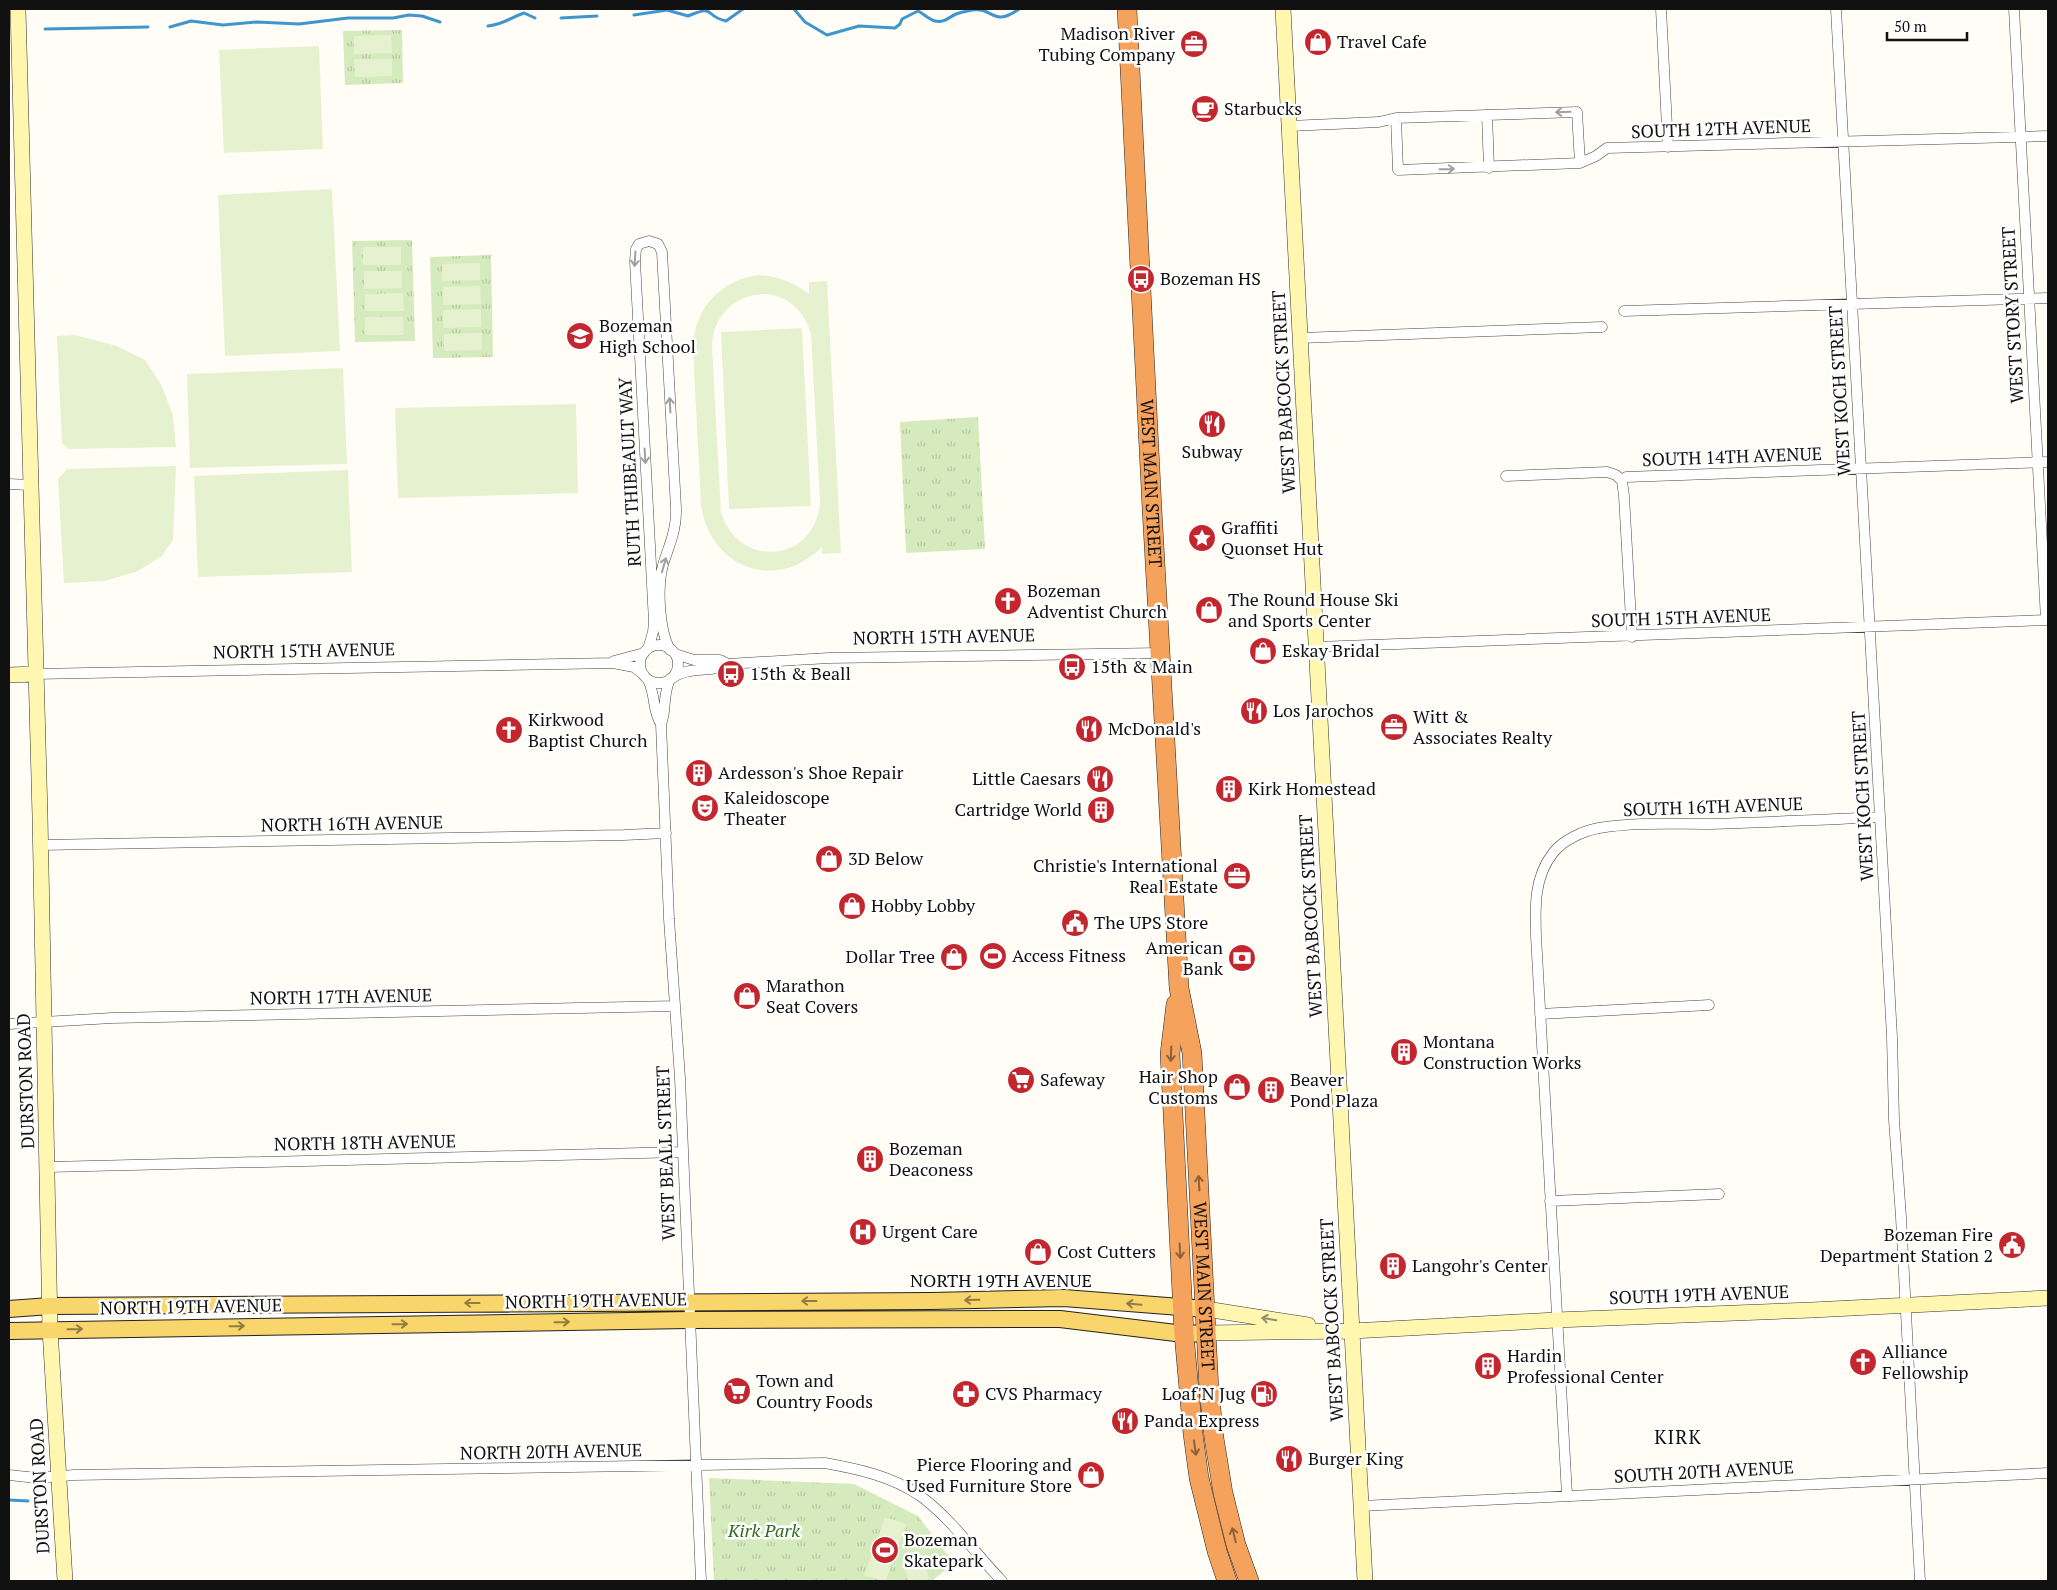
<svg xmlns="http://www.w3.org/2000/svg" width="2057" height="1590" font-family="'PT Serif',serif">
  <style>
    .grass { fill: url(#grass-tufts) }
    .pitch { fill: #e6f2cf; fill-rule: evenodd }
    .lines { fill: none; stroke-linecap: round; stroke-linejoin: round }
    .stream { stroke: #3f96cf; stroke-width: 3 }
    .street-casing { stroke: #444; stroke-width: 11 }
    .secondary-casing { stroke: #333; stroke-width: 16 }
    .primary-casing { stroke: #222; stroke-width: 18 }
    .highway-casing { stroke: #222; stroke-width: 20 }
    .street { stroke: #fff; stroke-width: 10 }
    .secondary { stroke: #fff6b0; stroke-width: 15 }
    .primary { stroke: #f9d66b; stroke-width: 16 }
    .highway { stroke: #f5a25d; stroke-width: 19 }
    .oneway { stroke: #a0a0a0 }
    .oneway2 { stroke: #8e613b }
    .oneway3 { stroke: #917d42 }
    .oneway4 { stroke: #948f68 }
    .labels { text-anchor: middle; stroke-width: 5; stroke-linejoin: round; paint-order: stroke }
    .poi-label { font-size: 18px; fill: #111; stroke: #fff; text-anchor: start }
    .street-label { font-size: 18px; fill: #111; stroke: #fff }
    .park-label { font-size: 18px; font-style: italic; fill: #2f6b1f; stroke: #fff }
    .neighbourhood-label { font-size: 19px; letter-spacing: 1px; fill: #111; stroke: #fff }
  </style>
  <defs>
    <pattern id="grass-tufts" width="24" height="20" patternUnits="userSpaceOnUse" patternTransform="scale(1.25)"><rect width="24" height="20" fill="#d5ebbd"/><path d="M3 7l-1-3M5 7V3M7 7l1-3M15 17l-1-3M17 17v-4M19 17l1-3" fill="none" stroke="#b6c8a1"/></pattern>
  </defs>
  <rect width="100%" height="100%" fill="#fffdf5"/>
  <!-- grass -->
  <path class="grass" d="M402,30L403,83L345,85L343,31Z
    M412,240L415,341L355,342L352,241Z
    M491,255L493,357L433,358L430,257Z
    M978,417L985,549L906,553L900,422Z
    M709,1478L854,1484L918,1516L954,1563L932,1581H714Z"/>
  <!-- pitch -->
  <path class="pitch" d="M391,35L392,53L354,54V36Z
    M319,46L323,149L224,153L219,50Z
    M354,59H392V76L355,77Z
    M332,189L340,351L225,356L218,195Z
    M363,247H401V265H363Z
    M480,263V280L442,281V264Z
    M364,271H402V288L364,289Z
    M758,275C778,276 793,282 809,294V282L827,281L841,553L822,554V547C776,593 710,568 701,505L693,348C694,309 719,281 758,275ZM768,294C790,298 805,312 811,334L820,501C817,562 739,571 721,512L712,346C713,315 736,293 768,294Z
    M480,286L481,304L443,305V287Z
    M403,293L404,311H365V294Z
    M481,309V327L443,328V310Z
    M365,317H403V335H365Z
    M802,328L811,506L729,509L721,332Z
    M482,333V350L444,351V334Z
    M75,335L117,346L145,360L162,386L173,416L176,447L68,449L62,443L57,336Z
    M343,368L347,464L190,468L187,374Z
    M576,404L578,493L398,498L395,408Z
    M176,466L173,540L162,556L136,572L104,581L64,583L58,479L67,469Z
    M348,470L352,572L198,577L194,476Z
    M885,1517L906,1524L886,1581L864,1576Z
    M911,1558L926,1570L929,1578L926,1581H909L903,1564L906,1560Z"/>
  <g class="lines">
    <!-- stream -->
    <path class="stream" d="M794,9L805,22L827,35L859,26L895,28L900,24L902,19L918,11C924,14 930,20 935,21C945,23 949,17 956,14C961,12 967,11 972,10C994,7 993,28 1019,9
      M634,15L667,10L688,16C717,4 703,16 726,21L743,9
      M561,18L597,16
      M488,26C505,24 509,18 524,13L535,18
      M170,27L191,21L223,25L257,22L299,24L348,18H393L409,15L422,16L440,22
      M45,29L148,27
      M9,1500L28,1501"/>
    <!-- street casing -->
    <g class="street-casing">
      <path id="street" d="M1661,9L1668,147
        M1836,9L1880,817L1892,1037L1894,1120L1901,1217L1920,1581
        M2014,9L2046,620
        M1487,115L1489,168
        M1396,118L1398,170L1580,163L1596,156L1607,148L2048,136
        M1289,126L1379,122L1396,118L1577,112L1580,163
        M1624,311L2048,298
        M1300,338L1602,327
        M1506,476L1607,472L1616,475L1622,481L1624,496L1632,637
        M1626,477L2048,462
        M9,484L30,485
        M640 664a19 19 0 1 1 38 0a19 19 0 1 1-38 0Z
        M1316,647L2048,620
        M648,649L653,632L654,622L635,261L636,249L639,244L649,241L658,244L662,252L676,508C677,530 669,545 663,565C657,587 659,630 670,650
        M675,654L694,660H720L728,664
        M614,661L644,653
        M35,674L613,663L634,667L644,675
        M672,678C691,665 709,674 728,664L829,658L1160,653
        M670,679C662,697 667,710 661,724L669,919L680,1078L701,1581
        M648,680C656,695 652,711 661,724
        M39,845L624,835L666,833
        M1540,1014L1709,1005
        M9,1024L112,1018L675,1006
        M48,1167L683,1152
        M1550,1201L1719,1194
        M9,1475L37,1478L74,1475L825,1463C858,1469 891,1476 919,1495C951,1518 975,1553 1002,1581
        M1567,1495L1536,936C1535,907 1534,877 1553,853C1563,840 1583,831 1599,828C1635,822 1673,824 1709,824C1766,822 1823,820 1880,817
        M1361,1506L2048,1473"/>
    </g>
    <!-- secondary casing -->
    <g class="secondary-casing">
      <path id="secondary" d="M18,9L40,816L50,1329L65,1581
        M1283,9L1365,1581
        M9,675L35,674
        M1206,1309L1308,1325
        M1206,1333L1352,1331L1556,1320L1812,1310L2048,1298"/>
    </g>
    <!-- primary casing -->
    <g class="primary-casing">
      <path id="primary" d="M9,1309L50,1306L931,1301L1064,1298L1206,1309
        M9,1331L689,1320L1060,1319L1184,1334L1206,1333"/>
    </g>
    <!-- highway casing -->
    <g class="highway-casing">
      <g id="highway">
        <path id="s1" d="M1127,9L1152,509L1179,988L1192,1053L1209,1390L1214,1438L1223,1493L1236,1545L1249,1581"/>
        <path d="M1176,1004L1170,1054L1184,1334L1193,1434L1199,1478L1217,1551L1227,1581"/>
      </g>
    </g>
    <!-- street -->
    <use href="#street" class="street"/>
    <!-- secondary -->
    <use href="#secondary" class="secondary"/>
    <!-- primary -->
    <use href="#primary" class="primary"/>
    <!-- highway -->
    <use href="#highway" class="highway"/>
  </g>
  <!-- one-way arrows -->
  <defs><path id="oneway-shaft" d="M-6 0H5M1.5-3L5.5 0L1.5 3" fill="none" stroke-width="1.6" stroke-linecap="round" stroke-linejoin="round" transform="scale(1.25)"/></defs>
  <g class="oneway">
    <use href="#oneway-shaft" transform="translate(1563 112) rotate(178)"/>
    <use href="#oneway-shaft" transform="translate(1447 169) rotate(-1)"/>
    <use href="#oneway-shaft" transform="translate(635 259) rotate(93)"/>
    <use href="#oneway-shaft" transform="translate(670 405) rotate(-93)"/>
    <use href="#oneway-shaft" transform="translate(645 456) rotate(87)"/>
    <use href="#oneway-shaft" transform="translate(664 565) rotate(-74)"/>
  </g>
  <g class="oneway2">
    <use href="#oneway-shaft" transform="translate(1171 1054) rotate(92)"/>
    <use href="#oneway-shaft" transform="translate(1199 1183) rotate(-93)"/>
    <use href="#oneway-shaft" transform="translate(1180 1251) rotate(87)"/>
    <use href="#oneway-shaft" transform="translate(1195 1448) rotate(82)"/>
    <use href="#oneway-shaft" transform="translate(1234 1535) rotate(-104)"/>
  </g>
  <g class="oneway3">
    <use href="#oneway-shaft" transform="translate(972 1300) rotate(179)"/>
    <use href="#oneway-shaft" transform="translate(809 1301) rotate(180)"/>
    <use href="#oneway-shaft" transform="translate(472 1303) rotate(180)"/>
    <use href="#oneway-shaft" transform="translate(1134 1304) rotate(-175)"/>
    <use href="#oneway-shaft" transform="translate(562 1322) rotate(-1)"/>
    <use href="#oneway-shaft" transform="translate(400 1324) rotate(-1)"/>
    <use href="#oneway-shaft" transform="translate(237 1326) rotate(-1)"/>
    <use href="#oneway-shaft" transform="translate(75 1329) rotate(-1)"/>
  </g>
  <use class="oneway4" href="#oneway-shaft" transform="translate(1269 1319) rotate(-171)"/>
  <!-- icons -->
  <defs>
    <g id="shop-disc" transform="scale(1.4375)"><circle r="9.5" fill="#c4262e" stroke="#fff"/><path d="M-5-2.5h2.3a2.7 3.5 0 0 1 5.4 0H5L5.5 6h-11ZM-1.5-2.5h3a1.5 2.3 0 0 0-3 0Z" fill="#fff"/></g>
    <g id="office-disc" transform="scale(1.4375)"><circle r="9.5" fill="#c4262e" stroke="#fff"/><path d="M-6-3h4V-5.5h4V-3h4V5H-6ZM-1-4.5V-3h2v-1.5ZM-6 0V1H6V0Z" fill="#fff"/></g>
    <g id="cafe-disc" transform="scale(1.4375)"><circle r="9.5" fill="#c4262e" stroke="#fff"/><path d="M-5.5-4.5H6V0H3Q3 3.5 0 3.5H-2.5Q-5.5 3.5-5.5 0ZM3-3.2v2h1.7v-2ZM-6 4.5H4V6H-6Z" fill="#fff"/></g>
    <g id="bus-disc" transform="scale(1.4375)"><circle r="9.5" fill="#c4262e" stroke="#fff"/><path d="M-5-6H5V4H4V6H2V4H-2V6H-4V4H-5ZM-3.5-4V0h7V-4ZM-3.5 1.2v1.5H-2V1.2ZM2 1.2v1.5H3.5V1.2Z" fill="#fff"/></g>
    <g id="school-disc" transform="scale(1.4375)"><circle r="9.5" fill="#c4262e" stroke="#fff"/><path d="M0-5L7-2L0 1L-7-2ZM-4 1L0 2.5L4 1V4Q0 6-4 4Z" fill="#fff"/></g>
    <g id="restaurant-disc" transform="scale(1.4375)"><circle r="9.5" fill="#c4262e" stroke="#fff"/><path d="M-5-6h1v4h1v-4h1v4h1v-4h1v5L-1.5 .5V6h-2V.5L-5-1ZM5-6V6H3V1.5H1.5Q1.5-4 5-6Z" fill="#fff"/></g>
    <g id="sight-disc" transform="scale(1.4375)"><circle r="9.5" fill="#c4262e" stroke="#fff"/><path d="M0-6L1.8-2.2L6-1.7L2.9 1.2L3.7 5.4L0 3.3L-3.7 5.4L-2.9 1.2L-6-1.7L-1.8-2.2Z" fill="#fff"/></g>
    <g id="church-disc" transform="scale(1.4375)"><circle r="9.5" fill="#c4262e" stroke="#fff"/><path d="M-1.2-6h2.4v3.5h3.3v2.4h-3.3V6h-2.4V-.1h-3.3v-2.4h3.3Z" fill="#fff"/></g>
    <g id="building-disc" transform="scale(1.4375)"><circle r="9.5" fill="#c4262e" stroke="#fff"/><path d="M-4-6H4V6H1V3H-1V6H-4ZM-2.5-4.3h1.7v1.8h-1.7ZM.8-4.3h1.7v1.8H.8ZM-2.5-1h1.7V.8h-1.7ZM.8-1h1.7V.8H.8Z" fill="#fff"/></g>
    <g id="theatre-disc" transform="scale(1.4375)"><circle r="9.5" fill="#c4262e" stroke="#fff"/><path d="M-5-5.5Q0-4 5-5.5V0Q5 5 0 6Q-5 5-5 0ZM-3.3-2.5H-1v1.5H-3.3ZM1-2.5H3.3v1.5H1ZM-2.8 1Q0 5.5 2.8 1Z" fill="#fff"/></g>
    <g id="civic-disc" transform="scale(1.4375)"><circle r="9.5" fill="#c4262e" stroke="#fff"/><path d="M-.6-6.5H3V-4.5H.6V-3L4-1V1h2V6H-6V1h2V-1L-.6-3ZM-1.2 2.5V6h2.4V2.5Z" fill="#fff"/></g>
    <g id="stadium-disc" transform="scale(1.4375)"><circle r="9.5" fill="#c4262e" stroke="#fff"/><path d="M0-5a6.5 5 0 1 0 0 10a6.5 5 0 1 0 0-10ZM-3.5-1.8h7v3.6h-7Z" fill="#fff"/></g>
    <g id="bank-disc" transform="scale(1.4375)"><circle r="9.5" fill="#c4262e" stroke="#fff"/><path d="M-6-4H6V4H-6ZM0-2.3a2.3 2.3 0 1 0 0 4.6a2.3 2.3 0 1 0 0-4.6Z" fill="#fff"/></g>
    <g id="supermarket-disc" transform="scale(1.4375)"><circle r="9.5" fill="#c4262e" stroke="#fff"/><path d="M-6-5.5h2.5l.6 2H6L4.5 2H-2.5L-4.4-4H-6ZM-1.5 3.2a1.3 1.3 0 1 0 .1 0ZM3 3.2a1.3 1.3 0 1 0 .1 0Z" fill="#fff"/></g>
    <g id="hospital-disc" transform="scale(1.4375)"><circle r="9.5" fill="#c4262e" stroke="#fff"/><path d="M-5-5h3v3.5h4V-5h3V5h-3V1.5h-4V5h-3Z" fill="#fff"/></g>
    <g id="pharmacy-disc" transform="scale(1.4375)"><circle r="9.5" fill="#c4262e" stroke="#fff"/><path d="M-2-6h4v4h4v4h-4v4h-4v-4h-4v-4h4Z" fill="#fff"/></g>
    <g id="fuel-disc" transform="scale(1.4375)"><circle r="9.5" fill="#c4262e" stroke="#fff"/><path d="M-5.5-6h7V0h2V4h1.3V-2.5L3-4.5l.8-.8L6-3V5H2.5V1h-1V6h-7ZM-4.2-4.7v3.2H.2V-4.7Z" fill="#fff"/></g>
  </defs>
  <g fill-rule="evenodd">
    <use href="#shop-disc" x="1318" y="42"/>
    <use href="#office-disc" x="1194" y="44"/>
    <use href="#cafe-disc" x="1205" y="109"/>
    <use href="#bus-disc" x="1141" y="279"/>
    <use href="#school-disc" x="580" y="336"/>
    <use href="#restaurant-disc" x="1212" y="424"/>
    <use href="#sight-disc" x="1202" y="538"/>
    <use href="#church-disc" x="1008" y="601"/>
    <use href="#shop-disc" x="1209" y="610"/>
    <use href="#shop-disc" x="1263" y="651"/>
    <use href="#bus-disc" x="1072" y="667"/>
    <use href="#bus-disc" x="731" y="674"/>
    <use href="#restaurant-disc" x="1254" y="711"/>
    <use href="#office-disc" x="1394" y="727"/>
    <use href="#restaurant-disc" x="1089" y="729"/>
    <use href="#church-disc" x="509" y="730"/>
    <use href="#building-disc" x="699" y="773"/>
    <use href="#restaurant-disc" x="1100" y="779"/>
    <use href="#building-disc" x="1229" y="789"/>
    <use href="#theatre-disc" x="705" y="808"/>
    <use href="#building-disc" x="1101" y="810"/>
    <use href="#shop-disc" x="829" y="859"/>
    <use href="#office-disc" x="1237" y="876"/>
    <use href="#shop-disc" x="852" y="906"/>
    <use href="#civic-disc" x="1075" y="923"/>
    <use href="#stadium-disc" x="993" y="956"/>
    <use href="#shop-disc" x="954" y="957"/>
    <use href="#bank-disc" x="1242" y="958"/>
    <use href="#shop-disc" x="747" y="996"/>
    <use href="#building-disc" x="1404" y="1052"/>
    <use href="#supermarket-disc" x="1021" y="1080"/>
    <use href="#shop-disc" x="1237" y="1087"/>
    <use href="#building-disc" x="1271" y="1090"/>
    <use href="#building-disc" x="870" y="1159"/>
    <use href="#hospital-disc" x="863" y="1232"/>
    <use href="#civic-disc" x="2012" y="1245"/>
    <use href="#shop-disc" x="1038" y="1252"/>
    <use href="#building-disc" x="1393" y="1266"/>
    <use href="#church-disc" x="1863" y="1362"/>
    <use href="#building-disc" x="1488" y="1366"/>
    <use href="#supermarket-disc" x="737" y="1391"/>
    <use href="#pharmacy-disc" x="966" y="1394"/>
    <use href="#fuel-disc" x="1264" y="1394"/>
    <use href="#restaurant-disc" x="1125" y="1421"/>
    <use href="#restaurant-disc" x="1289" y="1459"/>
    <use href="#shop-disc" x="1091" y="1475"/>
    <use href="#stadium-disc" x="885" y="1550"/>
  </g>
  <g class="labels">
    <!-- poi labels -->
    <g class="poi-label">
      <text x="1175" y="40" text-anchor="end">Madison River<tspan x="1175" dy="21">Tubing Company</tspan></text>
      <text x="1337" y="48">Travel Cafe</text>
      <text x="1224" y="115">Starbucks</text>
      <text x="1160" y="285">Bozeman HS</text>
      <text x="599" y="332">Bozeman<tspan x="599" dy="21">High School</tspan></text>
      <text x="1212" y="458" text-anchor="middle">Subway</text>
      <text x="1221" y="534">Graffiti<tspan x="1221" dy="21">Quonset Hut</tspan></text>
      <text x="1027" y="597">Bozeman<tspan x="1027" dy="21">Adventist Church</tspan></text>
      <text x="1228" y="606">The Round House Ski<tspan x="1228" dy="21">and Sports Center</tspan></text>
      <text x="1282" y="657">Eskay Bridal</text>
      <text x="1091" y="673">15th &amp; Main</text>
      <text x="750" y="680">15th &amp; Beall</text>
      <text x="1273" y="717">Los Jarochos</text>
      <text x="1413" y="723">Witt &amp;<tspan x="1413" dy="21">Associates Realty</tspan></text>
      <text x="528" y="726">Kirkwood<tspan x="528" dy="21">Baptist Church</tspan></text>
      <text x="1108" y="735">McDonald's</text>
      <text x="718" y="779">Ardesson's Shoe Repair</text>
      <text x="1081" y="785" text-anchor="end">Little Caesars</text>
      <text x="1248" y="795">Kirk Homestead</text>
      <text x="724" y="804">Kaleidoscope<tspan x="724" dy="21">Theater</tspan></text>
      <text x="1082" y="816" text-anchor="end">Cartridge World</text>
      <text x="848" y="865">3D Below</text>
      <text x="1218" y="872" text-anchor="end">Christie's International<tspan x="1218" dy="21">Real Estate</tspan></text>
      <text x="871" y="912">Hobby Lobby</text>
      <text x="1094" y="929">The UPS Store</text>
      <text x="1223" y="954" text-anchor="end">American<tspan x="1223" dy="21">Bank</tspan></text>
      <text x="1012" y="962">Access Fitness</text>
      <text x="935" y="963" text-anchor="end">Dollar Tree</text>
      <text x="766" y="992">Marathon<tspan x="766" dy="21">Seat Covers</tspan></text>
      <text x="1423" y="1048">Montana<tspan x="1423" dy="21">Construction Works</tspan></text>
      <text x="1218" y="1083" text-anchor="end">Hair Shop<tspan x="1218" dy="21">Customs</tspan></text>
      <text x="1040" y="1086">Safeway</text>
      <text x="1290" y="1086">Beaver<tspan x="1290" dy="21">Pond Plaza</tspan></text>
      <text x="889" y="1155">Bozeman<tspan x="889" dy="21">Deaconess</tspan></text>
      <text x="882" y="1238">Urgent Care</text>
      <text x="1993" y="1241" text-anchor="end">Bozeman Fire<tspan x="1993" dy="21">Department Station 2</tspan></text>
      <text x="1057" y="1258">Cost Cutters</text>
      <text x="1412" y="1272">Langohr's Center</text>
      <text x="1882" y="1358">Alliance<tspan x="1882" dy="21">Fellowship</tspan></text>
      <text x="1507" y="1362">Hardin<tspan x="1507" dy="21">Professional Center</tspan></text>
      <text x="756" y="1387">Town and<tspan x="756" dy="21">Country Foods</tspan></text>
      <text x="985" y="1400">CVS Pharmacy</text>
      <text x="1245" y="1400" text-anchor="end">Loaf'N Jug</text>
      <text x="1144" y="1427">Panda Express</text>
      <text x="1308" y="1465">Burger King</text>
      <text x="1072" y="1471" text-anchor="end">Pierce Flooring and<tspan x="1072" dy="21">Used Furniture Store</tspan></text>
      <text x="904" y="1546">Bozeman<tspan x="904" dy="21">Skatepark</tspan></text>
    </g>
    <!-- street labels -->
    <g class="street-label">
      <text transform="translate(1721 129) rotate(-2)" y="6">SOUTH 12TH AVENUE</text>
      <text transform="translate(2013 315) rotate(-93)" y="6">WEST STORY STREET</text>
      <text transform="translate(1840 391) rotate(-93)" y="6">WEST KOCH STREET</text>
      <text transform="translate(1284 392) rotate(-93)" y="6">WEST BABCOCK STREET</text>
      <text transform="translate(1732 457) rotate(-2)" y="6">SOUTH 14TH AVENUE</text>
      <text transform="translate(630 472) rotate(-93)" y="6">RUTH THIBEAULT WAY</text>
      <text dy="6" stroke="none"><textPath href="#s1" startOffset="475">WEST MAIN STREET</textPath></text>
      <text transform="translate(1681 618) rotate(-2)" y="6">SOUTH 15TH AVENUE</text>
      <text transform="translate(944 637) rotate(-1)" y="6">NORTH 15TH AVENUE</text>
      <text transform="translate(304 651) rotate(-1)" y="6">NORTH 15TH AVENUE</text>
      <text transform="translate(1863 796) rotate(-93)" y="6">WEST KOCH STREET</text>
      <text transform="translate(1713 807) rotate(-2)" y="6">SOUTH 16TH AVENUE</text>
      <text transform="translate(352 824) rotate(-1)" y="6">NORTH 16TH AVENUE</text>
      <text transform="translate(1311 916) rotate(-93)" y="6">WEST BABCOCK STREET</text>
      <text transform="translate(341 997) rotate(-1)" y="6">NORTH 17TH AVENUE</text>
      <text transform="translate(26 1081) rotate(-92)" y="6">DURSTON ROAD</text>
      <text transform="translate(365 1143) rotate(-1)" y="6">NORTH 18TH AVENUE</text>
      <text transform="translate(666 1153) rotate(-92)" y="6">WEST BEALL STREET</text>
      <text x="1001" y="1287">NORTH 19TH AVENUE</text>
      <text dy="6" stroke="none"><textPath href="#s1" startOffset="1280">WEST MAIN STREET</textPath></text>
      <text transform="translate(1699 1295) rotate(-2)" y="6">SOUTH 19TH AVENUE</text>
      <text transform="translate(596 1301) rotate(-1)" y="6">NORTH 19TH AVENUE</text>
      <text transform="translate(191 1307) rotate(-1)" y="6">NORTH 19TH AVENUE</text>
      <text transform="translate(1332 1320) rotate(-93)" y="6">WEST BABCOCK STREET</text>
      <text transform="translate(551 1452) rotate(-1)" y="6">NORTH 20TH AVENUE</text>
      <text transform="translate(1704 1472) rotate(-3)" y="6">SOUTH 20TH AVENUE</text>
      <text transform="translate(40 1486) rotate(-93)" y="6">DURSTON ROAD</text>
    </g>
    <!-- park labels -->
    <g class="park-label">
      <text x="764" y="1537">Kirk Park</text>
    </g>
    <!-- neighbourhood labels -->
    <g class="neighbourhood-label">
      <text x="1678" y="1444">KIRK</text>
    </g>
  </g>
  <!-- border -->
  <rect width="2057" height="1590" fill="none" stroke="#111111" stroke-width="20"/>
  <!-- scale -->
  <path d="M1887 32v8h80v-8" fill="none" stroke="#111111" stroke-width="2.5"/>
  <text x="1894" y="32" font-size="15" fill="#111111" stroke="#ffffff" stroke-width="4" paint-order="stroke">50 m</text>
</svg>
